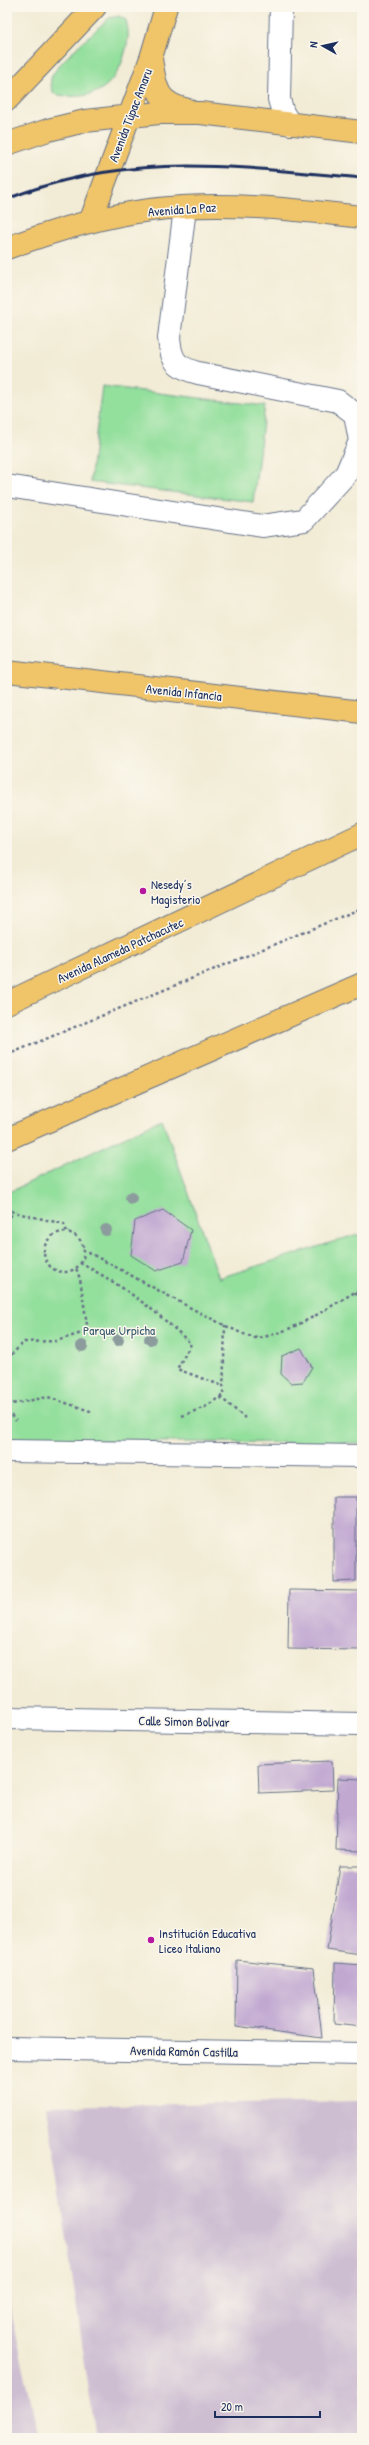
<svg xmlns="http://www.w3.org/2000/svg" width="369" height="2445" font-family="'Patrick Hand',sans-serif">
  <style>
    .industrial { fill: #cdbed2 }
    .green { fill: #93df9c; stroke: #57877d }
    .building { fill: #c1a8d1 }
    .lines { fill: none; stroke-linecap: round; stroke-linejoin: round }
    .minor-casing { stroke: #667188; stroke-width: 24 }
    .major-casing { stroke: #667188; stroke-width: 24 }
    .highway-casing { stroke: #667188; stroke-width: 24 }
    .path { stroke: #667188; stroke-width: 2.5; stroke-dasharray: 3 3; stroke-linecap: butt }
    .minor { stroke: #fff; stroke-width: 22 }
    .major { stroke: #f0c469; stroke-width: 22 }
    .highway { stroke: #f0c469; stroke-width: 22 }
    .rail { stroke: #1b2f5e; stroke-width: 3 }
    .tree { fill: #8c9c9d }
    .poi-dot { fill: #b5179e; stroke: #fbf7ec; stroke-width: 1.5 }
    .labels { text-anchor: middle; stroke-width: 3; stroke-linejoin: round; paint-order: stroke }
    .street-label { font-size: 13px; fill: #1b2f5e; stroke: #fbf7ec }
    .poi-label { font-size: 13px; fill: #1b2f5e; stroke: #fbf7ec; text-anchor: start }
    .park-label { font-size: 13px; fill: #395b6e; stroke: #fbf7ec }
  </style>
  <rect width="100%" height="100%" fill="#fbf7ec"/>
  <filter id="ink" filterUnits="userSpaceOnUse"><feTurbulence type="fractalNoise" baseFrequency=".025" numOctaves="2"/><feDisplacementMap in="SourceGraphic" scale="8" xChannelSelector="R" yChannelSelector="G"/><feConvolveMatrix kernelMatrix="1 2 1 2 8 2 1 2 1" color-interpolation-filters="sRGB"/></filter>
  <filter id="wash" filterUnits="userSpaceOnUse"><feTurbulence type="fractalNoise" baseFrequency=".012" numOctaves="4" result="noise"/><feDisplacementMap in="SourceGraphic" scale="16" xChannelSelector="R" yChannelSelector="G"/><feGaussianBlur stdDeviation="0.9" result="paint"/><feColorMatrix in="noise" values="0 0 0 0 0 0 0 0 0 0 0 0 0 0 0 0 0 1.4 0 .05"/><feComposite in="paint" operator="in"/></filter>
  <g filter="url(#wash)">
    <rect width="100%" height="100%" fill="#f2ecd6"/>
    <!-- industrial -->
    <path class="industrial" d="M362,2101V2438H96L47,2106Z
      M7,2292L39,2438H7Z"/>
    <!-- green -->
    <path class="green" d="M119,16L126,20C130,34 128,42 124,56C114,90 89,102 54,94C52,89 49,82 52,76C60,60 95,32 109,18Z
      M102,386L265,406L253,502L90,482Z
      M162,1119L219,1278L355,1235H362V1443L7,1441V1193Z"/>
    <g id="blocks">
      <!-- building -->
      <path class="building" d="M163,1210L191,1230L183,1262L156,1271L131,1255L135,1221Z
        M301,1348L312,1367L303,1382L291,1383L281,1374L282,1356Z
        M334,1497H356V1581L334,1582Z
        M289,1590L361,1591L360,1650L288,1649Z
        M332,1761L333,1790L259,1793L258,1764Z
        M338,1778L362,1779V1851L336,1850Z
        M340,1866H362V1955L327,1950Z
        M237,1960L314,1968L322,2038L236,2026Z
        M335,1963L362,1965V2027L334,2024Z"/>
    </g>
  </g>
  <g filter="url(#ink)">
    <use href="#blocks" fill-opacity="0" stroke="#667188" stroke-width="1"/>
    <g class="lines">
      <!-- minor casing -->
      <g class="minor-casing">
        <path id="minor" d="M281,7L279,99L283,113L290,124
          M7,486L262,526L304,520L346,474L360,441L355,414L338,401L198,373C176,367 171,361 169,338L185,208
          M7,1451L362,1456
          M7,1718L362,1724
          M7,2048L362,2054"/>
      </g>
      <!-- major casing -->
      <g class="major-casing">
        <path id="major" d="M151,59C156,88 156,103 188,110
          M7,100L95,7
          M7,144L48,130L85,121L159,113H200L362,132
          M90,222L151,58L166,7
          M7,248C53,231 102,216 150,210C221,201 292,209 362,217
          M7,671L362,712"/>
      </g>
      <!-- highway casing -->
      <g class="highway-casing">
        <path id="highway" d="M7,1003L362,834
          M7,1139L362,984"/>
      </g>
      <!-- path -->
      <path class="path" d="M7,1055L362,908
        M7,1206L13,1212L64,1224L67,1232
        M7,1222L13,1212
        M44 1252a20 20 0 1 1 40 0a20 20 0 1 1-40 0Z
        M83,1250C110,1262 242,1340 258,1338C295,1332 330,1306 362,1288
        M80,1263C121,1284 158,1312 191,1344L177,1369L223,1386
        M355,1292L362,1299
        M7,1359L24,1342L56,1341L88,1331L80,1279L76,1268
        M220,1397L245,1418
        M7,1405L48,1397L93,1412
        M7,1411L16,1421
        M182,1416L205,1407L223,1395L225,1325"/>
      <!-- minor -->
      <use href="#minor" class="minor"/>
      <!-- major -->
      <use href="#major" class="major"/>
      <!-- highway -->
      <use href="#highway" class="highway"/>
      <!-- rail -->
      <path class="rail" d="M7,199C128,150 236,167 362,178"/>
    </g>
    <!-- trees -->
    <g class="tree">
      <circle cx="131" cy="1198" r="6"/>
      <circle cx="106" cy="1230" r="6"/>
      <circle cx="150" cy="1339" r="6"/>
      <circle cx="118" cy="1340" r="6"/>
      <circle cx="82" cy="1346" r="6"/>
    </g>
  </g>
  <!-- markers -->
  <g class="poi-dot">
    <circle cx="143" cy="891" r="4"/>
    <circle cx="151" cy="1940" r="4"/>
  </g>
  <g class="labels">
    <!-- street labels -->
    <g class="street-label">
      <text transform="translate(130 115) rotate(-69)" y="5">Avenida Túpac Amaru</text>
      <text transform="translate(182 209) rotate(-4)" y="5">Avenida La Paz</text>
      <text transform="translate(184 692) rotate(6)" y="5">Avenida Infancia</text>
      <text transform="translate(120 950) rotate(-25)" y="5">Avenida Alameda Patchacutec</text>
      <text transform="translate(184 1721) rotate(1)" y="5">Calle Simon Bolivar</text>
      <text transform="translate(184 2051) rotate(1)" y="5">Avenida Ramón Castilla</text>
    </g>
    <!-- poi labels -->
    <g class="poi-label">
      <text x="151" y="889">Nesedy’s<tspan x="151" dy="15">Magisterio</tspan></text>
      <text x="159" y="1938">Institución Educativa<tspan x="159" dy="15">Liceo Italiano</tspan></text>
    </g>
    <!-- park labels -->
    <g class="park-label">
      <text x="119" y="1335">Parque Urpicha</text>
    </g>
  </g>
  <!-- margin -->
  <rect width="369" height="2445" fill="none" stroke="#fbf7ec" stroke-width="24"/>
  <!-- north arrow -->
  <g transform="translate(323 46) rotate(278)" stroke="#fbf7ec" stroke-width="3" paint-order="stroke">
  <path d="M0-3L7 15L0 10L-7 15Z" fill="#1b2f5e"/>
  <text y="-6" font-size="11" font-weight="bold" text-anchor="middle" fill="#1b2f5e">N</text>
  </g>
  <!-- scale -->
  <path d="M215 2411v6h105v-6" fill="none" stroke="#1b2f5e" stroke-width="2"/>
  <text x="221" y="2411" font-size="12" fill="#1b2f5e" stroke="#fbf7ec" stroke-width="3" paint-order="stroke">20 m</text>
</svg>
